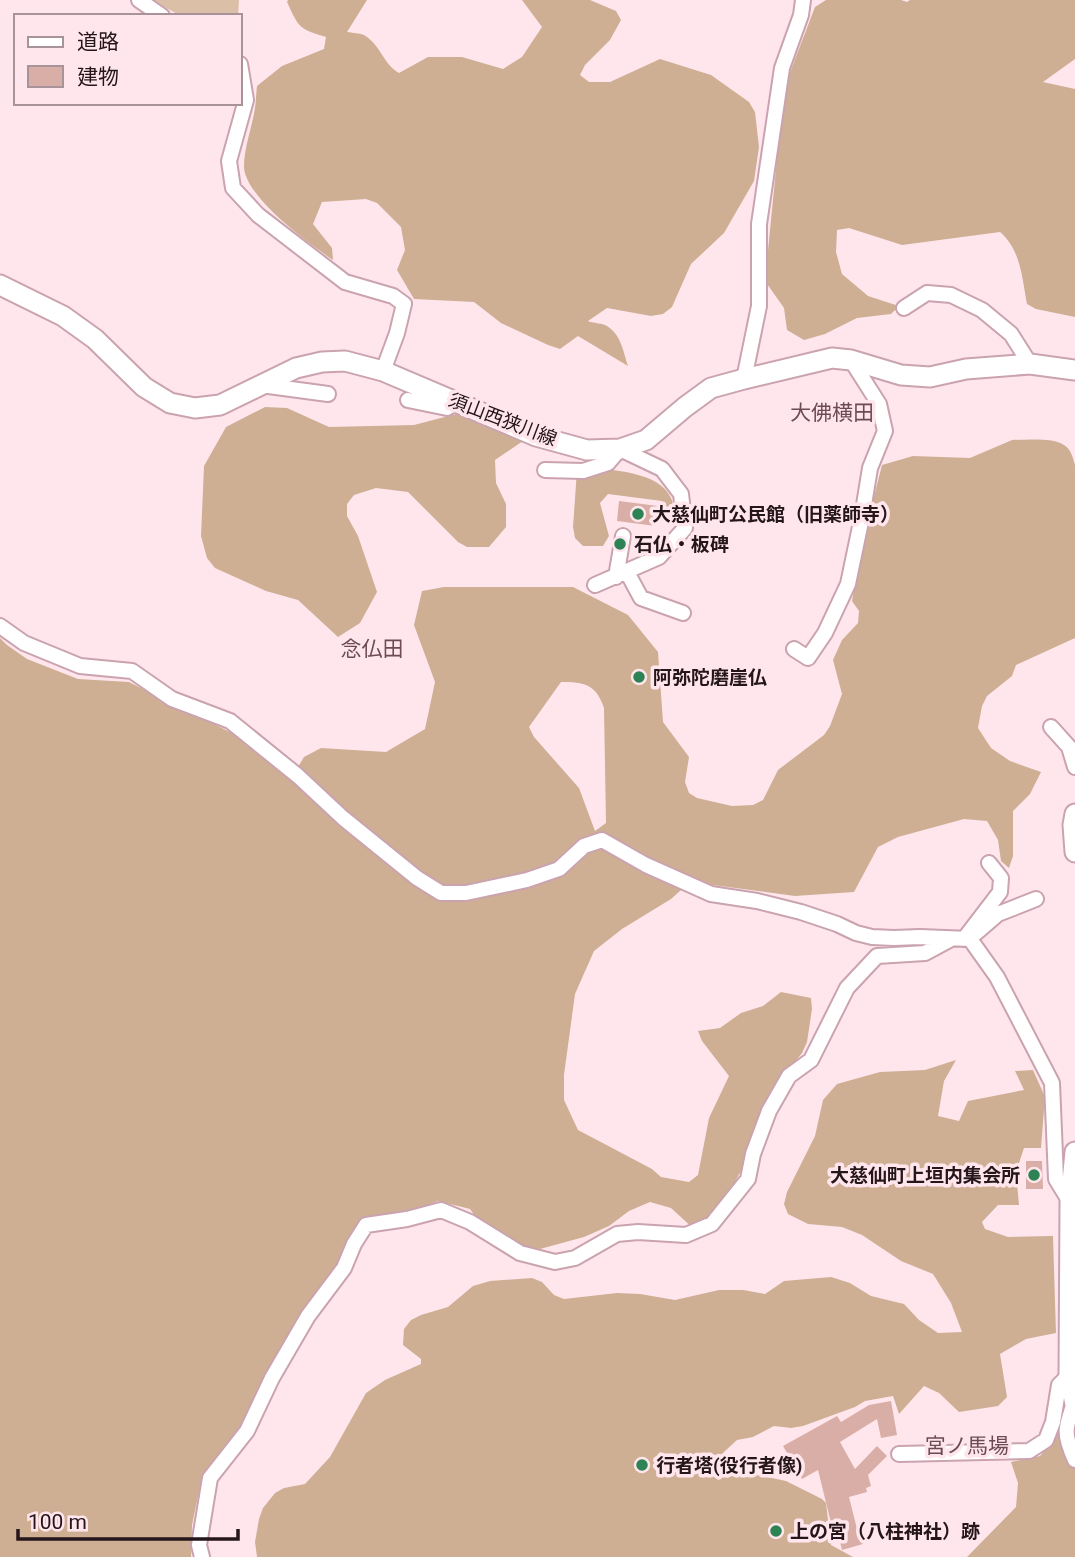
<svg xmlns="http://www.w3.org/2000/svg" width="1075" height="1557" font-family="Roboto,'Noto Sans JP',sans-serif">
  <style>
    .green { fill: #dcbfa7 }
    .forest { fill: #ceaf94; fill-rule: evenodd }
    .building { fill: #d9aea6 }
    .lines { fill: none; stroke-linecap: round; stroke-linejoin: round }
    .minor-casing { stroke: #caa3af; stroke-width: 18 }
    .secondary-casing { stroke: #caa3af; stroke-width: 23 }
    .minor { stroke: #fff; stroke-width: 14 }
    .secondary { stroke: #fff; stroke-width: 19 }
    .poi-dot { fill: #2e8355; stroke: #ffe6ed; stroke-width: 2.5 }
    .labels { text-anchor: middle; stroke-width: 7; stroke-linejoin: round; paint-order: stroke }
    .street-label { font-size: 19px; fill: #24161a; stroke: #ffe6ed }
    .poi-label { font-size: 19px; font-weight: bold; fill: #24161a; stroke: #ffe6ed; text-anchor: start }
    .neighbourhood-label { font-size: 21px; fill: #6d4b55; stroke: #ffe6ed }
  </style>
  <rect width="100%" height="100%" fill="#ffe6ed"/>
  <!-- green -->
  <path class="green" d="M152,0H239L238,16H181Z"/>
  <!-- forest -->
  <path class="forest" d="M288,0H367L347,32C352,33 359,33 364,35C381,45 383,64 399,73L428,57H462L503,69L522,57L542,27L522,0H590L616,11L621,20L610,40L585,65L580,75L589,82H610L660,59L711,75L749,102L755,112L759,147L754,181L724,233L691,264L672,307L663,314L651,316L607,308L588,321C592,323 600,323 605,325C621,333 623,351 628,366L578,336L560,349L548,345L501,323L474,302L414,299L397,270L405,250L401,227L377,203L366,199L322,202L313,224L332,248L333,260C309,244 245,197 244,167C244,147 252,128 255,108C256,101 256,94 257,86L282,66L324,49L326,37C299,29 299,28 287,2Z
    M826,0H901L907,2L910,0H1075V59L1043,82L1075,89V317L1036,309L1027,304C1022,278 1021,250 1000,232L902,245L849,228L837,230L836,252L842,274L868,296L899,306L891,314L857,318L825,334L804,340L787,330L784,308L765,281L784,88L815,7Z
    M265,407L287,408L329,427L414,425L456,414L523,441L495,460L496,483L506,504V527L489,547H467L458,542L408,492L376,488L354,495L347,504V516L358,536L377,592L360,623L338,637L298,600L266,591L215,568L207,558L201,536L204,466L226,427Z
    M1012,440C1025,440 1053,437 1064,445C1071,449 1073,458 1075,465V638L1016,665L1012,676L987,696L982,706L978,728L991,748L1010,761L1041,772L1030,794L1013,811V856L1009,868L1001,861L998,840L987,821L964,819L898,837L878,847L854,892L795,896L690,882L671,899L622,929L594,951L575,994L564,1075V1100L578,1130L652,1169L661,1177L689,1182L698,1175L709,1118L729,1076L702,1041L698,1031L720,1028L741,1013L763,1006L781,992L811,998L812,1009L807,1042L802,1053L766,1099L746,1162L714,1219L695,1230L671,1208L650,1202L629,1211L609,1226L584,1237L540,1249L505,1243L486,1232L470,1209L438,1201L352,1234L325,1295L278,1354L245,1425L202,1477L192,1525L191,1557H0V638L7,645L27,659L78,679L129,682L234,734L280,772L298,767L304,757L321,748L386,752L425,729L435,682L414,625L422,591L444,587H573L628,615L658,652L663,722L689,757L685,782L689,793L697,798L732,806L753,805L763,800L778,770L824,735L830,726L842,694L833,660L842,640L858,623L859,611L852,601L860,552L882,465L913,456L970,458ZM561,682C584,682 596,684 604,708L606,823L595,831L579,788L534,737L529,727Z
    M586,466C612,471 659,471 671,498C674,504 674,513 676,520L665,522L662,501L608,494L600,503L609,536L603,546H583L575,538L573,527L577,470Z
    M956,1060L944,1081L938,1116L959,1121L968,1101L1024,1090L1015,1071L1033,1070L1045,1097L1041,1148H1024L1016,1172L1019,1205H998L982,1222L985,1229L1008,1237L1053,1236L1056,1333L1026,1339L1000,1354L1007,1397L998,1406L959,1412L939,1393L924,1386L899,1414L893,1396L865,1401L855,1407L803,1426L791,1428L774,1426L753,1437L737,1440L724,1452L720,1462L723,1468L786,1481L822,1499L826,1503L831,1545L853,1557H257L255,1542L259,1519L263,1508L275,1493L284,1488L305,1484L330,1457L366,1393L385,1380L421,1364V1359L403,1345L404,1329L411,1320L421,1315L448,1307L473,1286L490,1281L532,1278L542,1282L554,1295L564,1299L617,1293L640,1294L675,1300L719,1290H743L765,1294L784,1281L831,1277L850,1283L871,1296L904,1304L919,1320L938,1333L962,1332L951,1303L933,1274L901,1261L862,1235L842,1227L808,1224L788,1214L784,1204L787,1192L815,1136L823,1100L837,1084L880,1072L925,1070Z
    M1059,1419H1075V1557H967L1016,1507L1018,1483L1011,1462L1040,1456L1053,1441Z"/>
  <!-- building -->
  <path class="building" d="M619,501L658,506L656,526L617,521Z
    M1026,1161H1042L1043,1189H1026Z
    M891,1401L897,1435L881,1438L877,1419L840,1442L855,1469L877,1446L887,1456L868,1475L871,1486L866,1488L867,1492L849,1497L857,1529H860L863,1544L842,1550L838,1534L834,1535L818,1470L802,1479L783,1446L837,1416L841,1422L869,1405Z"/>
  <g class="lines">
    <!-- minor casing -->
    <g class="minor-casing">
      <path id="minor" d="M139,0L162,16
        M240,64L246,100L229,161L233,188L258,215L345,282L393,296L404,304L397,333L383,371
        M904,308L927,293L951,295L982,310L1011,334L1030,364
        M744,379L759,306V224L782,68L801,15L803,0
        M261,385L328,394
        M408,400L447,408L456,402
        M545,470L583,471L608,463L620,449L662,469L681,494L685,528L659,557L595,585
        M627,572L641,598L683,613
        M616,577L623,536
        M0,626L24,643L80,666L132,671L172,699L230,721L298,776L343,818L417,878L441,893H466L527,880L559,869L584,846L602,840L646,865L711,894L757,901L801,912L837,924L856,933L872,937L894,938L920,937L970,939L997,977L1052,1083L1056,1179L1070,1202
        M794,649L808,658L825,633L848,584L862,517L870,468L885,431L879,404L851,360
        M1051,727L1069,747L1075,767
        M976,933L998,914L1036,899
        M964,939L1000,892L1001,878L989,863
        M1074,1403C1065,1428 1063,1434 1075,1460
        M899,1454L1029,1451L1046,1440L1053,1422L1059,1385L1069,1375
        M202,1557L199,1545L210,1478L247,1431L272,1378L308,1316L344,1268L354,1244L366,1225L407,1219L441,1210L470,1222L520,1253L555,1262L575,1258L617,1234L638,1232L686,1235L712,1224L748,1179L753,1154L769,1111L789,1076L811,1060L847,988L877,956L925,953L951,939"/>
    </g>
    <!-- secondary casing -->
    <g class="secondary-casing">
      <path id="secondary" d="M0,285L63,316L95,339L144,387L170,403L195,408L220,405L296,368L322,362L345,361L383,371L536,436L587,450L620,449L646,440L685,407L711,388L744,379L832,358L851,360L901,375L930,377L966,369L1030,364L1075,370
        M1075,814L1073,825L1075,852
        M1075,1152L1070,1202L1069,1375L1075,1404"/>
    </g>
    <!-- minor -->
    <use href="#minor" class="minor"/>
    <!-- secondary -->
    <use href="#secondary" class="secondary"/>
  </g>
  <!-- markers -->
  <g class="poi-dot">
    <circle cx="638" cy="514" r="7"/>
    <circle cx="620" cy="544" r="7"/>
    <circle cx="639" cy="677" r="7"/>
    <circle cx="1034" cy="1175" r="7"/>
    <circle cx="642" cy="1465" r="7"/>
    <circle cx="776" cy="1531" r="7"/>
  </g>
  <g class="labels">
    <!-- street labels -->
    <g class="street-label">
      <text transform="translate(503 419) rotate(21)" y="7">須山西狭川線</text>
    </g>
    <!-- poi labels -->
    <g class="poi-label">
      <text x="652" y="521">大慈仙町公民館（旧薬師寺）</text>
      <text x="634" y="551">石仏・板碑</text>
      <text x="653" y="684">阿弥陀磨崖仏</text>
      <text x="1020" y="1182" text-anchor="end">大慈仙町上垣内集会所</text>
      <text x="656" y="1472">行者塔(役行者像)</text>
      <text x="790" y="1538">上の宮（八柱神社）跡</text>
    </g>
    <!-- neighbourhood labels -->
    <g class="neighbourhood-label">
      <text x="832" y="420">大佛横田</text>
      <text x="372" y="656">念仏田</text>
      <text x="967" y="1453">宮ノ馬場</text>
    </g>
  </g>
  <!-- legend -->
  <rect x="14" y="14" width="228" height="91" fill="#ffe6ed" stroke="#a79399" stroke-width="2"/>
  <rect x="28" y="37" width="35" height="10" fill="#ffffff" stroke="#a79399" stroke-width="2"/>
  <text x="77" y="49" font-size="21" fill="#24161a">道路</text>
  <rect x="28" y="66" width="35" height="21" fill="#d9aea6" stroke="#a79399" stroke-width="2"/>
  <text x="77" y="84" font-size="21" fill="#24161a">建物</text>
  <!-- scale -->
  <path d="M18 1529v10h220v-10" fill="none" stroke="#24161a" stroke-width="3.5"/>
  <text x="28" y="1529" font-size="21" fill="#24161a" stroke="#ffe6ed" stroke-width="5" paint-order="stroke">100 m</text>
</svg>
